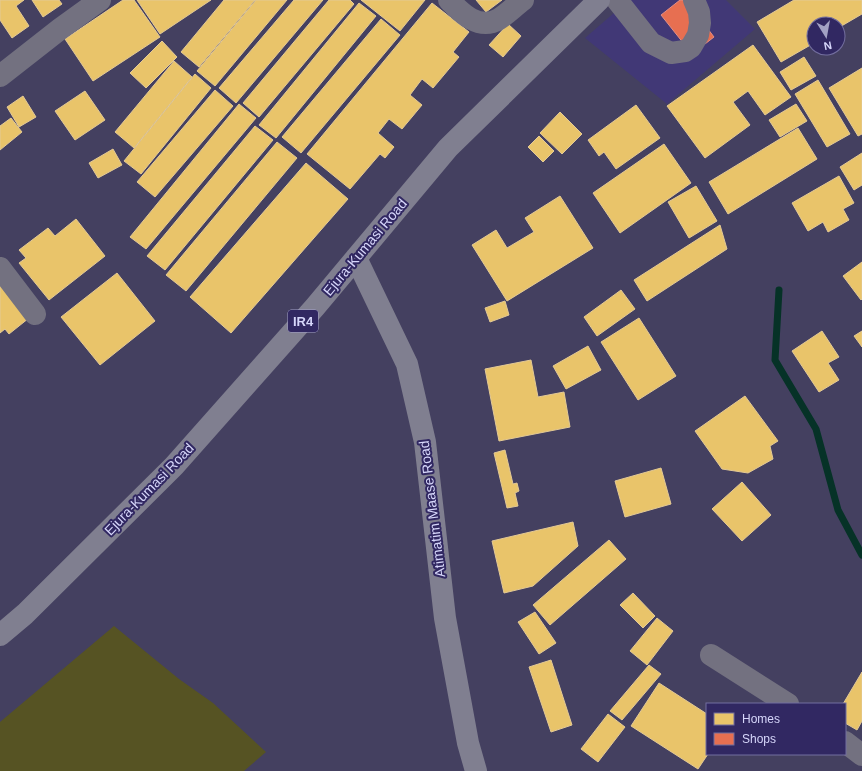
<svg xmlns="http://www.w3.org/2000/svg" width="862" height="771" font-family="Arial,sans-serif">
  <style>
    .built { fill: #413876 }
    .green { fill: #565323 }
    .homes { fill: #e9c46a; stroke: #e3c995 }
    .shops { fill: #e76f51; stroke: #e28e84 }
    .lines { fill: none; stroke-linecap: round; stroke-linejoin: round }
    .stream { stroke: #063227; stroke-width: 7 }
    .minor { stroke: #737180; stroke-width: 22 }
    .major { stroke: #807f90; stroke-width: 22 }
    .labels { text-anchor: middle; stroke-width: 4; stroke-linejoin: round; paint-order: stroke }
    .shield { fill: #312862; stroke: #a4a2cc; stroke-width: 1 }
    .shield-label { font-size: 13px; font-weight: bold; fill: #d6d6fa }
    .street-label { font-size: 14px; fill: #d6d6fa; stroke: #312862 }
  </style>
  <rect width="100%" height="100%" fill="#444060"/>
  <!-- built -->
  <path class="built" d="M629,0H726L755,29L667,104L585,38Z"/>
  <!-- green -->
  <path class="green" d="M114,626L179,679L213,703L266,752L244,771H0V722Z"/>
  <!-- homes -->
  <path class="homes" d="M0,0H24L16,6L29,26L12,38L0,20Z
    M32,0H59L62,4L43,17Z
    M123,0H134L160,37L93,81L65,39Z
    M137,0H211L160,34Z
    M224,0H255L199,67L181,52Z
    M256,0H287L215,86L197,71Z
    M294,0H323L236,103L219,88Z
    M329,0H350L354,4L259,117L243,103Z
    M361,0H425L400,31Z
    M476,0H502L486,12Z
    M794,0H862V14L838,28V24H814V43L781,62L757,22Z
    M359,3L376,16L276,138L259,125Z
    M432,3L469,32L453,52L459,57L433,88L422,79L410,95L422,105L402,129L389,119L378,133L394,147L385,158L380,154L350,189L307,154Z
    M381,19L400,35L301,153L282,137Z
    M508,24L521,36L503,57L489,45Z
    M162,41L177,57L146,88L130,73Z
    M753,45L791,97L765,115L748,91L733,102L750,125L705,158L667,106Z
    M804,57L816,76L791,90L780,72Z
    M174,61L192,77L134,148L115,132Z
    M862,68V134L858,136L829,88Z
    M195,74L211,88L141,174L124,161Z
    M818,80L850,134L827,147L795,94Z
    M215,90L233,106L155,197L137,182Z
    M85,91L105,120L75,140L55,111Z
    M23,96L36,117L19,127L7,107Z
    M239,104L256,118L146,249L130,237Z
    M796,104L807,121L780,137L769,120Z
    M636,105L660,138L616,169L604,152L599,156L588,140Z
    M560,112L582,134L562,154L540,133Z
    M11,118L22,132L0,150V126Z
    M255,126L273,140L165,270L147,256Z
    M798,128L817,159L728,214L709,182Z
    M539,136L554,151L543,162L528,147Z
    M277,142L297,158L186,291L166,275Z
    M664,144L691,183L620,233L593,193Z
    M113,149L122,165L98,178L89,163Z
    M862,153V185L854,190L840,167Z
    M306,163L348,199L231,333L190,297Z
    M839,176L854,203L843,209L849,220L828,232L823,222L808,231L792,203Z
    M696,186L717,221L689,238L668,202Z
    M560,196L593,248L507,301L472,245L496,230L507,248L534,232L525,218Z
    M76,219L105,256L49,300L19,263L26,258L19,250L48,228L55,236Z
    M720,225L727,249L647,301L634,280Z
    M862,262V299L861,300L843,276Z
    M117,273L155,321L100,365L61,317Z
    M0,282L29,318L9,334L5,329L0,333Z
    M621,290L635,309L597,336L584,317Z
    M505,301L509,315L490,322L485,308Z
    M639,318L676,376L638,400L601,342Z
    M822,331L839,357L828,363L839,380L819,392L792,351Z
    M862,331V347L854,336Z
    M588,346L601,370L566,389L553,366Z
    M531,360L538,397L564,392L570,427L499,441L485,369Z
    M745,396L778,441L770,446L773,459L748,473L722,469L695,431Z
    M505,450L513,484L517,483L519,491L515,493L518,506L507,508L494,453Z
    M661,468L671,504L625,517L615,481Z
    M742,482L771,515L742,541L712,509Z
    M573,522L578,546L533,586L504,593L492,541Z
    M609,540L626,559L550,625L533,605Z
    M633,593L655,616L643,628L620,605Z
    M535,612L556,643L539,654L518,622Z
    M657,618L673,631L647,665L630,651Z
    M551,660L572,725L551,732L529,667Z
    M649,665L661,674L622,720L610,711Z
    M862,672V721L857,730L845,723V704H843Z
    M659,683L707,714L708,754L698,769L631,726Z
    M608,714L625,727L598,762L581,749Z"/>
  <!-- shops -->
  <path class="shops" d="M680,0H686L714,37L692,54L661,15Z"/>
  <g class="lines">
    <!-- stream -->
    <path class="stream" d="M779,290L775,360L816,429L838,510L862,555"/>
    <!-- minor -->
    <path class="minor" d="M449,0C461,13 479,31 499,19C507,14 515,6 523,0
      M617,0L651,43L671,53L685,51L691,47L698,35L700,23L699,12L694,0
      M0,76L60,29L100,0
      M0,268L35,314
      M711,655L788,704
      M845,742L862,755"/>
    <!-- major -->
    <path class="major" d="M356,258L407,364L425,442L445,618L468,743L476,771
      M0,635L25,614L174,466L315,307L448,148L599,0"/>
  </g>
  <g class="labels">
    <!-- shield labels -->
    <rect class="shield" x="288" y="310" width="30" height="22" rx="3"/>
    <g class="shield-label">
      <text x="303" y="326">IR4</text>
    </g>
    <!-- street labels -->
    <g class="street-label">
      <text transform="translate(365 247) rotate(-50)" y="5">Ejura-Kumasi Road</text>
      <text transform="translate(149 489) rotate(-46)" y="5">Ejura-Kumasi Road</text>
      <text transform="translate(432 509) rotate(-97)" y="5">Atimatim Maase Road</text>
    </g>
  </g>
  <!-- legend -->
  <rect x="706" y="703" width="140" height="52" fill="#312862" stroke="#736e9f"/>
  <rect x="714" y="713" width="20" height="12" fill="#e9c46a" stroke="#736e9f"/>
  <text x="742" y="723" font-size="12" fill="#d6d6fa">Homes</text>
  <rect x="714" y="733" width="20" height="12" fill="#e76f51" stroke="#736e9f"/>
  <text x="742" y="743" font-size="12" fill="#d6d6fa">Shops</text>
  <!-- north arrow -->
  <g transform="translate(826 36) rotate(169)"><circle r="19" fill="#312862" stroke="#736e9f"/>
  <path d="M0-3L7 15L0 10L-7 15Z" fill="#a3a2c4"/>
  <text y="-6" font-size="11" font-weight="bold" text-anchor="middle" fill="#d6d6fa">N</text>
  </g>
</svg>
